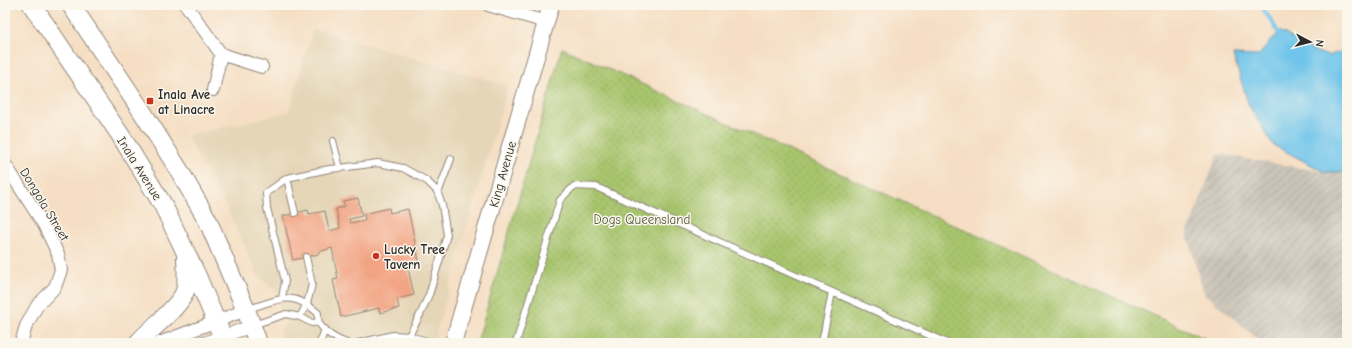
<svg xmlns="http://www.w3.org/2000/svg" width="1352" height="348" font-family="'Comic Neue',sans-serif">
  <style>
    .built { fill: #e5d6b7 }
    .industrial { fill: url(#industrial-furrows) }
    .park { fill: url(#park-dots); stroke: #69784c }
    .water { fill: #6ec4eb; stroke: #4c788b }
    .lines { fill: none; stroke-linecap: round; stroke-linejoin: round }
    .stream { stroke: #6ec4eb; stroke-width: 4 }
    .building { fill: #f2a382 }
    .lane-casing { stroke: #908477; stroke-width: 8 }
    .street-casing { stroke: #908477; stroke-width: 14 }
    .secondary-casing { stroke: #908477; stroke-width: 18 }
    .primary-casing { stroke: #908477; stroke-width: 20 }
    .lane { stroke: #fff; stroke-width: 6 }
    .street { stroke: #fff; stroke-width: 12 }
    .secondary { stroke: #fff; stroke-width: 16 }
    .primary { stroke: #fff; stroke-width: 18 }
    .poi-dot { fill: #c8321e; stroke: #fbf7ec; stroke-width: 1.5 }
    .labels { text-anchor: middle; stroke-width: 3; stroke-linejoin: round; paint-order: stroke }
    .poi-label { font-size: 13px; font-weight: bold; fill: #2b2b2b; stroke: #fbf7ec; text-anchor: start }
    .street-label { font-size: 13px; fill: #2b2b2b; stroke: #fbf7ec }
    .park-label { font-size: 13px; fill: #50593f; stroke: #fbf7ec }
  </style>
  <defs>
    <pattern id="industrial-furrows" width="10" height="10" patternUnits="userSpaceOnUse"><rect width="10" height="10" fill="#c9c3b8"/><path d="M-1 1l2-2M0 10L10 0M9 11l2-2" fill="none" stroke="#ada89e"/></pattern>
    <pattern id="park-dots" width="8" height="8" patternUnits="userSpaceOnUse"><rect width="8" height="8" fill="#a7c56d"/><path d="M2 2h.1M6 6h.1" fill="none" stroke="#90a95f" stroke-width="1.8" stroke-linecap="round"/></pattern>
  </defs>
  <rect width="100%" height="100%" fill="#fbf7ec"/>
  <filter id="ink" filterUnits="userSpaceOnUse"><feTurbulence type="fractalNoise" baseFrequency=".025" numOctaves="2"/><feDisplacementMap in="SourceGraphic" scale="8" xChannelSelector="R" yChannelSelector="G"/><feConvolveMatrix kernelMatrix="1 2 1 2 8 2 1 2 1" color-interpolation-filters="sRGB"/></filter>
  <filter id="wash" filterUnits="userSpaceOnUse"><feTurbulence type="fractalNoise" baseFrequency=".012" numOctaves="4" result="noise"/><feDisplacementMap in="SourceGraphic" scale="16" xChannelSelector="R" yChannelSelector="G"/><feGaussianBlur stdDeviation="0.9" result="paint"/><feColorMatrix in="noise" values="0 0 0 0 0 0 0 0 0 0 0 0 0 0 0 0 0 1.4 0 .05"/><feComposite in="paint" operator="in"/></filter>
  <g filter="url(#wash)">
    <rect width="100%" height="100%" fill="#f5dec3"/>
    <!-- built -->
    <path class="built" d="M313,29L508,86L433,343H284L280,332L285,323L273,289L259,277L228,211L186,136L289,112Z"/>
    <!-- industrial -->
    <path class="industrial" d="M1218,154L1325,172H1347V343H1262L1204,293L1187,234Z"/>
    <!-- park -->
    <path class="park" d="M562,48L1215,343H477Z"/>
    <!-- water -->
    <path class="water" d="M1280,31L1312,50L1328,56L1347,49V172H1325L1273,145L1249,106L1233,55L1258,56Z"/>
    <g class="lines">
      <!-- stream -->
      <path class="stream" d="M1264,5V11L1271,20L1281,37"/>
    </g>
    <g id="blocks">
      <!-- building -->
      <path class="building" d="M358,198L362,216L349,219L350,223L365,220L364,214L389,208L390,213L408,209L419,261L407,264L414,295L397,299L399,308L380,313L379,308L341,317L333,280L338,279L332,248L318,252L319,254L293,260L283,216L308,210L309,214L325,211L329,231L340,228L336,209L345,206L343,201Z"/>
    </g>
  </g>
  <g filter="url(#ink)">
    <use href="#blocks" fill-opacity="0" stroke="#908477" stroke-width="1"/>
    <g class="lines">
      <!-- lane casing -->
      <g class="lane-casing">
        <path id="lane" d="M333,141L340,168
          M287,178L295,213
          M438,193L451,159
          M282,298L285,281L267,208L266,193L287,178L329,169L340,168L378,163L403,168L427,181L437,191L442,205L447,235L430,292L421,313L405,343
          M248,309C279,300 290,289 318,313C318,316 318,320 319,323C325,333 337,340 347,343
          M300,317L307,304L312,284L306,257
          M253,325L286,314L300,317L312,323L319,322
          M320,343L325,329
          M358,343L393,335L409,336L434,343
          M516,343L560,200L574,186L596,187L947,343
          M822,343L832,292"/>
      </g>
      <!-- street casing -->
      <g class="street-casing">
        <path id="street" d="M186,5L221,54L262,67
          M488,5L546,22
          M213,90L221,54
          M5,164L44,225L58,254L61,270L55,287L37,306L26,326L21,343
          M159,343L246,310
          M204,343L252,326"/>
      </g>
      <!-- secondary casing -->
      <g class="secondary-casing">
        <path id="secondary" d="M453,343L551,5"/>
      </g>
      <!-- primary casing -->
      <g class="primary-casing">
        <path id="primary" d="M32,5L121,136L163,205L197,276L225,343
          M71,5L145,116L179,170L208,221L246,310L258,343
          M138,343C150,329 180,307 185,291C188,280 186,267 186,257"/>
      </g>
      <!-- lane -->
      <use href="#lane" class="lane"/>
      <!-- street -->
      <use href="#street" class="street"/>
      <!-- secondary -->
      <use href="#secondary" class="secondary"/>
      <!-- primary -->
      <use href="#primary" class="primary"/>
    </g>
  </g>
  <!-- markers -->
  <g class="poi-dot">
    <rect x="146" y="97" width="8" height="8" rx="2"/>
    <circle cx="376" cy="256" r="4"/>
  </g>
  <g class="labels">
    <!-- poi labels -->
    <g class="poi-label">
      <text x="158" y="99">Inala Ave<tspan x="158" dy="15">at Linacre</tspan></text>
      <text x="384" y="254">Lucky Tree<tspan x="384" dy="15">Tavern</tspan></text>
    </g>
    <!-- street labels -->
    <g class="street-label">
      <text transform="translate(140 168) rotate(58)" y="5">Inala Avenue</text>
      <text transform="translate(502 174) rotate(-74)" y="5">King Avenue</text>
      <text transform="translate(45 204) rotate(59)" y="5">Dongola Street</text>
    </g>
    <!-- park labels -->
    <g class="park-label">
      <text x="642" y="224">Dogs Queensland</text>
    </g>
  </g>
  <!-- margin -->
  <rect width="1352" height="348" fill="none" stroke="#fbf7ec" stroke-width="20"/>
  <!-- north arrow -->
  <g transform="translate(1310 42) rotate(97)" stroke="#fbf7ec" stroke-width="3" paint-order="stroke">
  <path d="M0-3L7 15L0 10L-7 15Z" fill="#2b2b2b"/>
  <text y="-6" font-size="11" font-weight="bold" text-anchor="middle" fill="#2b2b2b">N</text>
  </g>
</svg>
